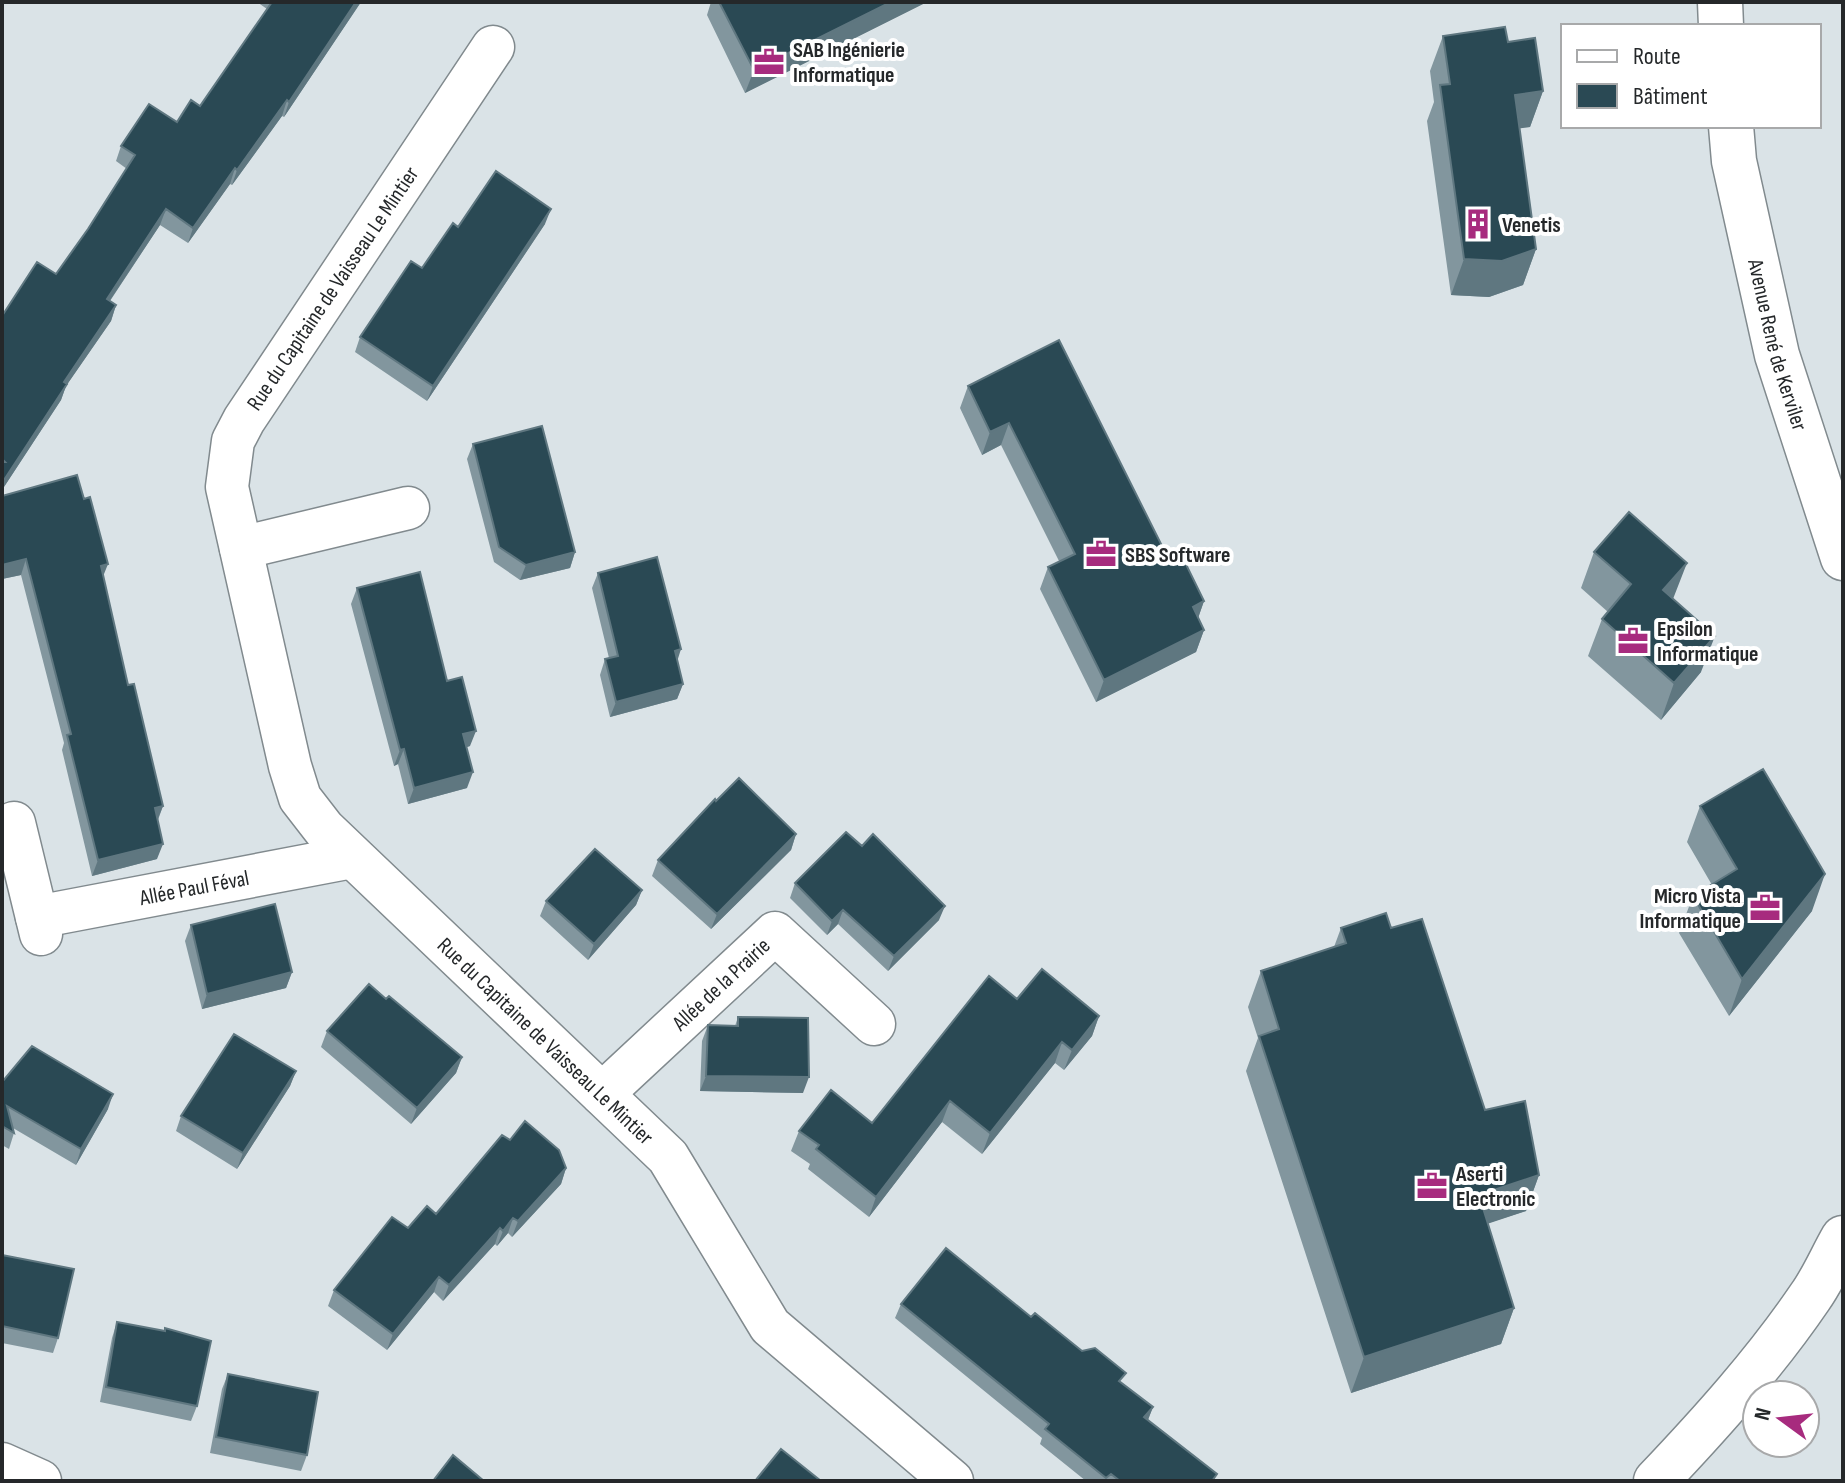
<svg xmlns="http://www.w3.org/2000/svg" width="1845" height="1483" font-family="'Sofia Sans Condensed',sans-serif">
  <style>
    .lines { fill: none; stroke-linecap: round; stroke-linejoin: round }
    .minor-casing { stroke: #818a8e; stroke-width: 45 }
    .tertiary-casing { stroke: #818a8e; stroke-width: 47 }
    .secondary-casing { stroke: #818a8e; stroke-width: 47 }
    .minor { stroke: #fff; stroke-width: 42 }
    .tertiary { stroke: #fff; stroke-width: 44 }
    .secondary { stroke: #fff; stroke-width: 44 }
    .wall { fill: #82969e }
    .shaded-wall { fill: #5f7780 }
    .building { fill: #2a4954; stroke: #5f7780; stroke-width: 2 }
    .labels { text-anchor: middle; stroke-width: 8; stroke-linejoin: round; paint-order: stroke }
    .poi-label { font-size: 22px; font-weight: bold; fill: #25282a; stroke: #fff; text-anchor: start }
    .street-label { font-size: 22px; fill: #25282a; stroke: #fff }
  </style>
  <rect width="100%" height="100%" fill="#dae3e7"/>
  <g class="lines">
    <!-- minor casing -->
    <g class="minor-casing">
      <g id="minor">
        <path id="s1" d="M493,47L244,420L233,441L227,487L290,766L300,798L324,829L668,1157L770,1326L952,1481"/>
        <path d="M241,548L408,508"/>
        <path d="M14,823L41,934"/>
        <path id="s2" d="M37,917L352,857"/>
        <path id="s3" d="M602,1094L775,933L874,1024"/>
        <path d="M2,1464L40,1481"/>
      </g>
    </g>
    <!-- tertiary casing -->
    <g class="tertiary-casing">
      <path id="tertiary" d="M1656,1481C1711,1423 1765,1363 1810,1297C1823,1279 1832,1257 1843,1238"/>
    </g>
    <!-- secondary casing -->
    <g class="secondary-casing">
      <g id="secondary">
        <path d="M1720,2L1721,26"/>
        <path id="s4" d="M1731,126L1734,161L1777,355L1843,558"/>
      </g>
    </g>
    <!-- minor -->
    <use href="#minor" class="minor"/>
    <!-- tertiary -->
    <use href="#tertiary" class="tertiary"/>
    <!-- secondary -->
    <use href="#secondary" class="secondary"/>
  </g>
  <!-- wall -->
  <path class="wall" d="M257,2H361L284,117L282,116L232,185L230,184L188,243L160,225L110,301L116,305L111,321L66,386L61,400L2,490V316L56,274L88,229L127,169L116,161L121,146L177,122L200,106L267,9Z
    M711,2H927L745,93L707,15Z
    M1443,36L1508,42L1543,91L1530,127L1519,128L1536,249L1523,285L1489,297L1451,295L1427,121L1434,102L1430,71Z
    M545,224L427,401L355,352L360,337L458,227Z
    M968,386L1169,560L1204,601L1198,618L1204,630L1196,652L1096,702L1040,589L1048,567L1059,561L1001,445L982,455L960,408Z
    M473,444L575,552L570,568L520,580L494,562L467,459Z
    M2,496L103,576L128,685L163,806L158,820L157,859L92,876L62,750L64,743L21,575L2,579Z
    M1594,552L1673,599L1701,672L1661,720L1588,656L1602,619L1608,612L1581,588Z
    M598,573L683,684L677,699L610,717L600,675L605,659L609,658L592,588Z
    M357,588L447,681L470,746L467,747V788L408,804L398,764L394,766L351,604Z
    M1700,806L1812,911L1729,1016L1679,933L1693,896L1712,885L1687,842Z
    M796,834L791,850L711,929L652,876L658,860Z
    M795,883L939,920L888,971L838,924L827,935L790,898Z
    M642,890L636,905L588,960L540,916L546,901Z
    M191,925L292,972L286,988L202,1009L185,941Z
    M1341,928H1391L1485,1110L1539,1175L1526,1211L1488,1223L1514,1308L1501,1344L1351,1393L1246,1071L1258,1038L1248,1007L1261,971L1334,947Z
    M386,999L462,1057L456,1073L411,1124L321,1047L327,1031Z
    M1017,999L1099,1016L1092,1036L1064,1070L1055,1063L982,1154L942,1122L869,1217L808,1169L810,1164L791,1151L799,1131L872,1123Z
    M738,1017L803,1093L700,1091L702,1041L708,1025L735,1026Z
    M296,1071L290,1086L237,1169L176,1131L181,1116Z
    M2,1082L108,1109L76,1165L13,1128L14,1133L9,1149L2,1145Z
    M510,1140L566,1168L561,1184L512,1237L508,1233L497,1246L495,1244L443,1301L434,1292L387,1350L328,1306L334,1290L408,1228L436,1214Z
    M2,1255L58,1338L53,1353L2,1343Z
    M901,1304L1031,1317L1153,1407L1148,1420L1215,1481H1086L1040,1444L1042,1438L895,1318Z
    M117,1322L197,1406L191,1421L100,1402L112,1338Z
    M228,1374L307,1455L301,1471L210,1453L222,1389Z"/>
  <!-- shaded-wall -->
  <path class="shaded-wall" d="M356,2H361L284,117L289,102Z
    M891,2H927L745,93L754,70Z
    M1543,91L1530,127L1502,131L1515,95Z
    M287,100L282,116L232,185L237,170Z
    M235,168L230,184L188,243L193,228Z
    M166,209L160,225L101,314L107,299Z
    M551,209L545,224L427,401L433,386Z
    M1536,249L1523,285L1489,297L1451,295L1464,259Z
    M116,305L111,321L66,386L61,400L2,490V483L64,382Z
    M1009,423L1001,445L982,455L990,432Z
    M575,552L570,568L520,580L526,565Z
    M26,559L21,575L2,579V565Z
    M1687,563L1673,599L1663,590Z
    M108,564L102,579L101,566Z
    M1204,601L1196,624L1193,607Z
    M1204,630L1196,652L1096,702L1104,680Z
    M1715,636L1701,672L1661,720L1674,683Z
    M681,649L676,665L675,651Z
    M683,684L677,699L610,717L616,702Z
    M476,731L470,746L457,750L463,734Z
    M404,749L398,764L394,766L400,750Z
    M473,772L467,788L408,804L414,788Z
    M163,806L157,821L155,808Z
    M796,834L791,850L711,929L717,914Z
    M163,844L157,859L92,876L98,860Z
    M1825,874L1812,911L1729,1016L1742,979Z
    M642,890L636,905L588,960L594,944Z
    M945,906L939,920L888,971L894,956Z
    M843,910L838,924L827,935L832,921Z
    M292,972L286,988L202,1009L207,994Z
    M1099,1016L1092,1036L1064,1070L1072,1050Z
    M1062,1042L1055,1063L982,1154L990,1133Z
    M462,1057L456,1073L411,1124L417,1108Z
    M296,1071L290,1086L237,1169L243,1153Z
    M706,1076L809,1077L803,1093L700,1091Z
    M113,1094L108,1109L76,1165L81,1149Z
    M950,1101L942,1122L869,1217L876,1197Z
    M566,1168L561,1184L512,1237L518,1221Z
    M1539,1175L1526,1211L1466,1231L1479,1195Z
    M513,1218L508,1233L497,1246L503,1231Z
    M500,1228L495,1244L443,1301L449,1285Z
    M439,1277L434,1292L387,1350L393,1334Z
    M1514,1308L1501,1344L1351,1393L1364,1357Z
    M1153,1407L1147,1422L1144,1417Z"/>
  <!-- building -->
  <path class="building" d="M272,2H356L289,102L287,100L237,170L235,168L193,228L166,209L107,299L116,305L64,382L67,384L2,483V462H5L2,459V316L37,262L56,274L88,229L135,155L121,146L149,104L177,122L191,100L200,106Z
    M719,2H891L754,70Z
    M1505,27L1508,42L1535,38L1543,91L1515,95L1536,249L1502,261L1464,259L1440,85L1450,84L1443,36Z
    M496,171L551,209L433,386L360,337L411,261L422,268L453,223L458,227Z
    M1059,340L1169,560L1181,554L1204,601L1193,607L1204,630L1104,680L1048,567L1075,554L1009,423L990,432L968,386Z
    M542,426L575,552L526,565L499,547L473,444Z
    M77,475L84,499L90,497L108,564L101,566L128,685L134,684L163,806L155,808L163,844L98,860L67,735L71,734L26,559L2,565V496Z
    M1629,512L1687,563L1663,590L1715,636L1674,683L1602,619L1631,584L1594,552Z
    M657,557L681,649L675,651L683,684L616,702L605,659L618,656L598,573Z
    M420,572L447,681L462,677L476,731L463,734L473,772L414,788L404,749L400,750L357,588Z
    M1763,769L1825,874L1742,979L1693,896L1737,869L1700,806Z
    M739,778L796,834L717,914L658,860L715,799L716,801Z
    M846,832L862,846L873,834L945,906L894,956L843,910L832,921L795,883Z
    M595,849L642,890L594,944L546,901Z
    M275,904L292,972L207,994L191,925Z
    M1386,913L1391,928L1422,919L1485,1110L1525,1101L1539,1175L1479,1195L1514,1308L1364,1357L1259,1036L1279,1029L1261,971L1346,943L1341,928Z
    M1042,969L1099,1016L1072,1050L1062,1042L990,1133L950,1101L876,1197L816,1149L819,1145L799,1131L831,1090L872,1123L989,976L1017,999Z
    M369,984L386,999L389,996L462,1057L417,1108L327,1031Z
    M738,1017L808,1018L809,1077L706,1076L708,1025L738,1026Z
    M234,1034L296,1071L243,1153L181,1116Z
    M32,1046L113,1094L81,1149L7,1106L14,1133L2,1126V1082Z
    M525,1121L559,1150L566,1168L518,1221L513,1218L503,1231L500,1228L449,1285L439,1277L393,1334L334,1290L392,1217L408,1228L427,1206L436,1214L502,1135L510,1140Z
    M946,1248L1031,1317L1035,1313L1082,1351L1095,1348L1126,1373L1119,1381L1153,1407L1144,1417L1217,1474L1212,1481H1120L1111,1474L1106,1478L1045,1429L1049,1424L901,1304Z
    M2,1255L74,1269L58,1338L2,1326Z
    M117,1322L165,1331V1328L211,1341L197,1406L106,1387Z
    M228,1374L318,1392L307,1455L216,1437Z
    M781,1449L821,1481H755Z
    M453,1455L484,1481H433Z"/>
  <!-- icons -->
  <defs>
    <g id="office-bare" transform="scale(2.4)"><path d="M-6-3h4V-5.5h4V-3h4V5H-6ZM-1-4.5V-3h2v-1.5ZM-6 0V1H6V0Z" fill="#a72b7e" stroke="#fff" stroke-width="2.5" paint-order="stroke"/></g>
    <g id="building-bare" transform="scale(2.4)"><path d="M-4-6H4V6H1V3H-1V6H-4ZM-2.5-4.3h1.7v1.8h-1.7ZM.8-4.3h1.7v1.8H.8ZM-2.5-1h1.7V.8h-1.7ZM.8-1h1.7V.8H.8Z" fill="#a72b7e" stroke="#fff" stroke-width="2.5" paint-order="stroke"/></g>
  </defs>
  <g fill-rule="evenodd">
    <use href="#office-bare" x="769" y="62"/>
    <use href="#building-bare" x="1478" y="224"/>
    <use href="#office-bare" x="1101" y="554"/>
    <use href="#office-bare" x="1633" y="641"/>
    <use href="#office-bare" x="1765" y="908"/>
    <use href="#office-bare" x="1432" y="1186"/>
  </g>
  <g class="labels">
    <!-- poi labels -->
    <g class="poi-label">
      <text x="793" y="57">SAB Ingénierie<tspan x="793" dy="25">Informatique</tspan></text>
      <text x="1502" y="232">Venetis</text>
      <text x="1125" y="562">SBS Software</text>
      <text x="1657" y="636">Epsilon<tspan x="1657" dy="25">Informatique</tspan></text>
      <text x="1741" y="903" text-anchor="end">Micro Vista<tspan x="1741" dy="25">Informatique</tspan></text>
      <text x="1456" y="1181">Aserti<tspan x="1456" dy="25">Electronic</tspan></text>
    </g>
    <!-- street labels -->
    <g class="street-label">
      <text transform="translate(332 288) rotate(-56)" y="8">Rue du Capitaine de Vaisseau Le Mintier</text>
      <text dy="8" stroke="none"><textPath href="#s4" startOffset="224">Avenue René de Kerviler</textPath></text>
      <text dy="8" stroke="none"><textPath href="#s2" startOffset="160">Allée Paul Féval</textPath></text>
      <text dy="8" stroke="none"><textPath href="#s3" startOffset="162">Allée de la Prairie</textPath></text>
      <text dy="8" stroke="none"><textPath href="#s1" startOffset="1184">Rue du Capitaine de Vaisseau Le Mintier</textPath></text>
    </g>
  </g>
  <!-- border -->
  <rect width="1845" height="1483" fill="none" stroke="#25282a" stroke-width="8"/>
  <!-- legend -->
  <rect x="1561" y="24" width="260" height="104" fill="#ffffff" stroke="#a8a9aa" stroke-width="2"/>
  <rect x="1577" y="50" width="40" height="12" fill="#ffffff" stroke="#a8a9aa" stroke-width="2"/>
  <text x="1633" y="64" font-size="24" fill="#25282a">Route</text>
  <rect x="1577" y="84" width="40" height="24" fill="#2a4954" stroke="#a8a9aa" stroke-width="2"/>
  <text x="1633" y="104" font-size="24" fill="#25282a">Bâtiment</text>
  <!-- north arrow -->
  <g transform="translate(1781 1419) rotate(285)"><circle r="38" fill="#ffffff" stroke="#a8a9aa" stroke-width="2"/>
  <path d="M0-6L14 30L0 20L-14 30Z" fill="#a72b7e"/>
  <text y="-12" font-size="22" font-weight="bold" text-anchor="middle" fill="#25282a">N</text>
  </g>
</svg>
